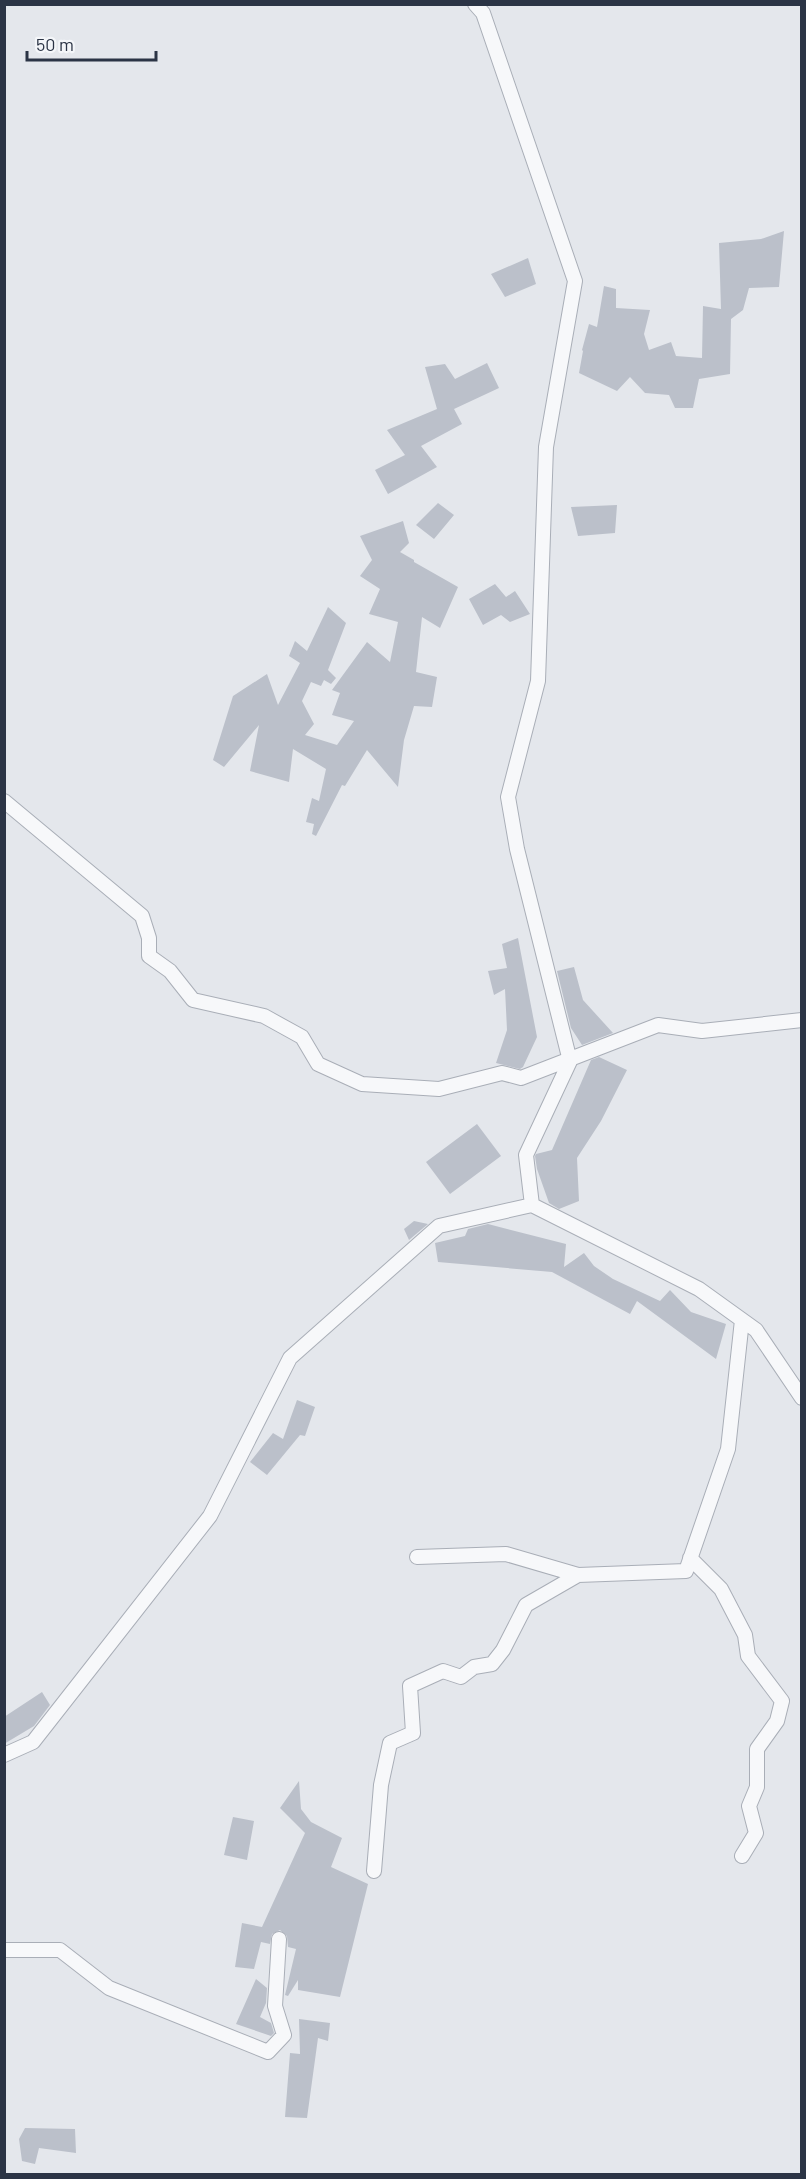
<svg xmlns="http://www.w3.org/2000/svg" width="806" height="2179" font-family="Barlow,sans-serif">
  <style>
    .building { fill: #bbc0ca }
    .lines { fill: none; stroke-linecap: round; stroke-linejoin: round }
    .minor-casing { stroke: #a9aeb7; stroke-width: 16 }
    .minor { stroke: #f7f8fa; stroke-width: 14 }
  </style>
  <rect width="100%" height="100%" fill="#e4e7ec"/>
  <!-- building -->
  <path class="building" d="M784,231L779,287L749,288L743,310L731,319L730,374L699,379L693,408H675L669,395L645,393L630,377L617,391L579,373L583,351L582,350L589,324L597,327L604,286L616,289V308L650,310L644,334L649,350L671,342L676,356L702,358L703,306L721,309L719,243L761,239Z
    M528,258L536,284L505,297L491,274Z
    M487,363L499,388L454,409L462,424L421,446L437,467L388,494L375,470L405,455L387,430L437,409L425,367L445,364L455,379Z
    M438,503L454,515L434,539L416,525Z
    M617,505L615,533L578,536L571,507Z
    M403,521L409,543L400,552L414,560V562L458,587L440,628L422,617L416,672L437,677L432,707L414,706L404,740L398,787L367,750L345,786L342,785L316,836L312,834L314,824L306,822L312,798L319,801L326,769L293,749L289,782L250,771L259,725L224,767L213,760L233,696L267,674L278,705L300,663L289,656L295,641L307,651L328,607L346,623L328,670L336,678L331,684L324,680L321,686L311,682L302,701L314,724L305,735L337,745L354,721L332,715L340,693L332,690L367,642L390,662L398,622L369,614L380,589L360,576L372,560L360,536Z
    M495,584L506,597L515,591L530,614L510,622L501,615L483,625L469,599Z
    M518,938L537,1037L523,1067L520,1069L496,1063L507,1030L505,989L494,995L488,971L507,968L502,944Z
    M574,967L583,1000L613,1033L582,1045L571,1028L557,971Z
    M599,1057L627,1070L601,1121L577,1158L579,1201L559,1209L549,1203L537,1169L535,1156L536,1154L552,1150L591,1060Z
    M477,1124L501,1156L450,1194L426,1162Z
    M414,1221L428,1224L409,1240L404,1229Z
    M488,1224L566,1244L564,1267L584,1253L594,1266L613,1279L660,1301L670,1290L691,1312L726,1324L716,1359L637,1301L630,1314L552,1272L438,1262L435,1243L465,1236L468,1229Z
    M297,1400L315,1407L305,1436L300,1435L267,1475L250,1462L273,1433L283,1439Z
    M42,1692L50,1705L34,1726L4,1744V1717Z
    M299,1781L301,1809L311,1822L342,1838L331,1867L368,1884L340,1997L298,1990V1980L288,1996L285,1995L296,1949L288,1947L287,1936L280,1930L272,1934L270,1944L261,1942L254,1969L235,1967L242,1923L262,1927L305,1833L280,1808Z
    M233,1817L254,1821L247,1860L224,1855Z
    M256,1979L267,1988L266,2003L260,2017L271,2023L274,2033L271,2036L236,2024Z
    M299,2019L330,2023L328,2041L318,2038L307,2118L285,2117L290,2053L300,2054Z
    M25,2128L75,2129L76,2153L39,2148L35,2164L22,2161L19,2139Z"/>
  <g class="lines">
    <!-- minor casing -->
    <g class="minor-casing">
      <path id="minor" d="M475,4L483,13L575,281L546,447L538,681L508,797L517,849L570,1061L526,1155L532,1205
        M4,801L142,916L149,938V956L170,971L193,1000L264,1016L302,1037L318,1064L362,1084L439,1089L502,1073L521,1078L658,1025L702,1031L802,1020
        M417,1557L506,1554L578,1575L686,1571L728,1449L742,1320
        M690,1558L721,1589L745,1635L748,1656L782,1701L777,1721L757,1749V1787L749,1806L756,1833L742,1856
        M4,1755L33,1742L210,1516L290,1358L439,1226L532,1205L699,1289L756,1330L802,1398
        M374,1871L381,1785L390,1743L413,1733L410,1686L443,1671L461,1677L474,1667L492,1664L503,1650L526,1605L578,1575
        M4,1950H60L109,1988L268,2052L284,2035L275,2006L279,1939"/>
    </g>
    <!-- minor -->
    <use href="#minor" class="minor"/>
  </g>
  <!-- border -->
  <rect width="806" height="2179" fill="none" stroke="#2b3445" stroke-width="12"/>
  <!-- scale -->
  <path d="M27 51v9h129v-9" fill="none" stroke="#2b3445" stroke-width="3"/>
  <text x="36" y="51" font-size="18" fill="#2b3445" stroke="#f4f6f9" stroke-width="4.5" paint-order="stroke">50 m</text>
</svg>
